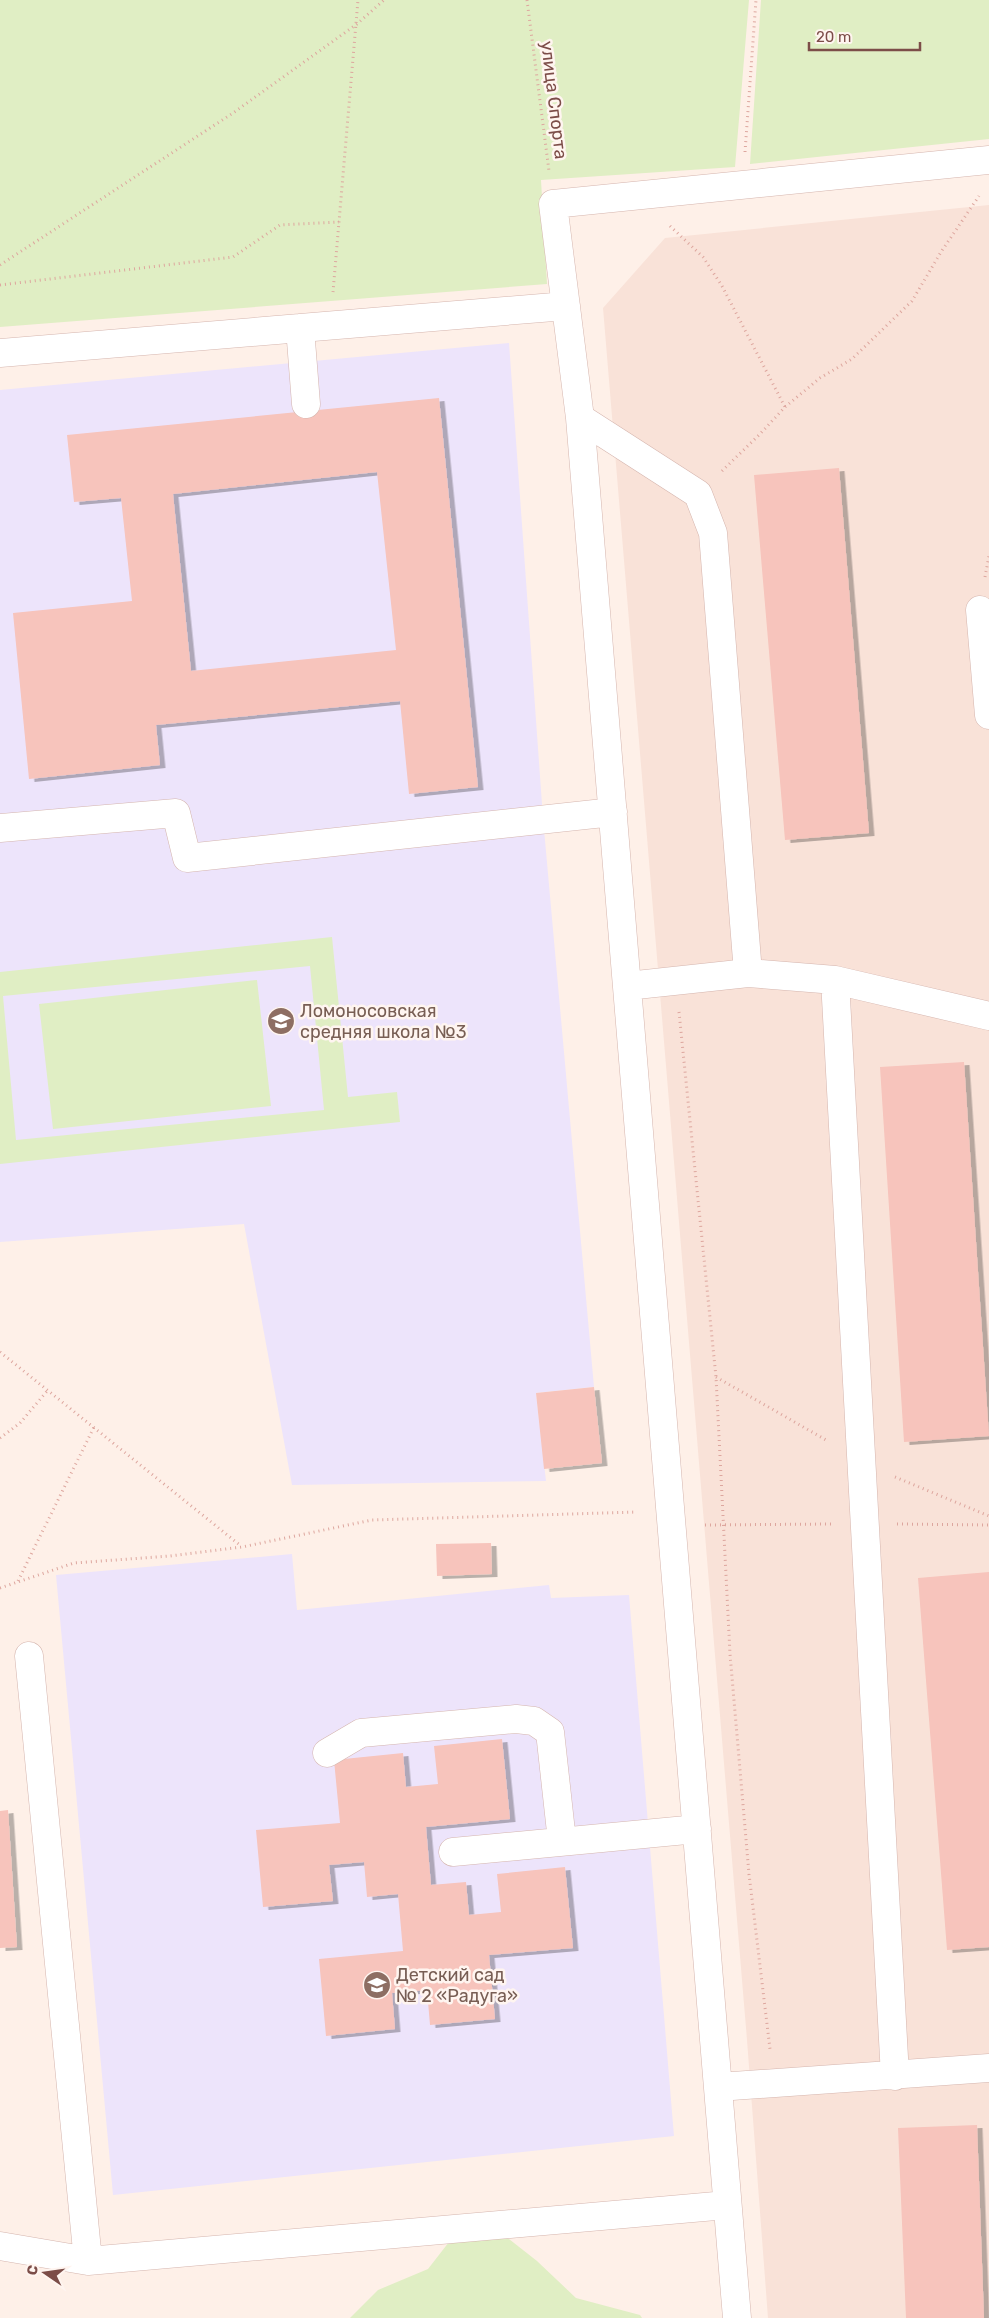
<svg xmlns="http://www.w3.org/2000/svg" width="989" height="2318" font-family="Rubik,sans-serif">
  <style>
    .residential { fill: #f9e2d8 }
    .education { fill: #ede4fb }
    .green { fill: #e0eec4; fill-rule: evenodd }
    .building { fill: #f7c4bc; fill-rule: evenodd; filter: url(#shadow) }
    .lines { fill: none; stroke-linecap: round; stroke-linejoin: round }
    .minor-casing { stroke: #d5b5ae; stroke-width: 29 }
    .path { stroke: #dda69e; stroke-width: 3; stroke-dasharray: 1 4; stroke-linecap: butt }
    .minor { stroke: #fff; stroke-width: 28 }
    .labels { text-anchor: middle; stroke-width: 5; stroke-linejoin: round; paint-order: stroke }
    .street-label { font-size: 18px; fill: #7c4d48; stroke: #fff5f0 }
    .education-label { font-size: 18px; fill: #785e54; stroke: #fff5f0; text-anchor: start }
  </style>
  <defs>
    <filter id="shadow"><feDropShadow dx="5.5" dy="3" stdDeviation="0" flood-color="#0004"/></filter>
  </defs>
  <rect width="100%" height="100%" fill="#fef0e8"/>
  <!-- residential -->
  <path class="residential" d="M989,205V2318H768L747,2040L603,308L665,238Z"/>
  <!-- education -->
  <path class="education" d="M509,343L543,818L594,1387L536,1393L546,1481L292,1485L244,1224L0,1242V390Z
    M292,1554L297,1610L549,1585L551,1598L629,1595L674,2136L113,2195L56,1575Z"/>
  <!-- green -->
  <path class="green" d="M0,0H749L735,167L541,180L547,284L0,327Z
    M761,0H989V139L750,164Z
    M332,937L348,1097L397,1092L400,1122L0,1164V972ZM310,966L324,1110L16,1140L3,996Z
    M257,980L271,1106L53,1129L39,1004Z
    M463,2224L505,2236L537,2261L576,2298L640,2315L642,2318H350L378,2290L428,2269Z"/>
  <!-- building -->
  <path class="building" d="M439,398L478,787L409,794L400,701L156,725L160,765L29,779L13,613L132,601L121,498L74,502L67,435ZM377,472L396,650L191,671L173,494Z
    M839,468L869,833L785,840L754,475Z
    M964,1062L989,1436L904,1442L880,1067Z
    M594,1387L602,1463L544,1469L536,1393Z
    M491,1543L492,1574L437,1576L436,1544Z
    M989,1572V1947L947,1950L918,1578Z
    M502,1739L510,1819L426,1827L431,1885L466,1882L469,1915L501,1912L497,1874L565,1867L573,1948L489,1955L495,2019L430,2025L427,1990L392,1993L395,2029L326,2036L319,1959L403,1951L398,1894L367,1897L364,1862L329,1865L333,1901L263,1907L256,1830L340,1823L334,1760L403,1753L406,1787L438,1784L434,1746Z
    M8,1810L17,1947L0,1948V1811Z
    M977,2125L984,2318H906L898,2128Z"/>
  <g class="lines">
    <!-- minor casing -->
    <g class="minor-casing">
      <path id="minor" d="M300,328L306,404
        M0,353L566,306
        M580,418L698,494L713,533L748,973
        M980,610L989,715
        M0,828L176,813L187,858L613,812
        M835,980L895,2076
        M627,986L748,973L835,980L989,1016
        M29,1656L88,2261
        M327,1753L361,1733L516,1719L534,1721L550,1732L562,1841
        M453,1852L697,1829
        M718,2087L989,2068
        M0,2246L88,2261L727,2205
        M737,2318L580,418L553,204L989,160"/>
    </g>
    <!-- path -->
    <path class="path" d="M527,0L549,171
      M745,152L756,0
      M670,226L703,257L722,286L785,407
      M0,265L233,113L357,24L384,0
      M0,285L233,257L280,225L339,222
      M333,292L358,0
      M722,471L760,434L785,407L820,378L852,359L912,301L941,252L979,196
      M985,577L989,556
      M679,1012L716,1377L730,1654L749,1874L770,2049
      M0,1352L241,1546
      M716,1377L826,1440
      M0,1438L20,1423L48,1390
      M895,1477L989,1516
      M897,1524L989,1525
      M705,1525L831,1524
      M18,1581L94,1427
      M0,1588L74,1563L170,1556L242,1547L372,1520L637,1512"/>
    <!-- minor -->
    <use href="#minor" class="minor"/>
  </g>
  <!-- icons -->
  <defs>
    <g id="school-disc" transform="scale(1.4375)"><circle r="9.5" fill="#8d6e63" stroke="#fff5f0"/><path d="M0-5L7-2L0 1L-7-2ZM-4 1L0 2.5L4 1V4Q0 6-4 4Z" fill="#fff"/></g>
  </defs>
  <g fill-rule="evenodd">
    <use href="#school-disc" x="281" y="1021"/>
    <use href="#school-disc" x="377" y="1985"/>
  </g>
  <g class="labels">
    <!-- street labels -->
    <g class="street-label">
      <text transform="translate(554 100) rotate(83)" y="6">улица Спорта</text>
    </g>
    <!-- education labels -->
    <g class="education-label">
      <text x="300" y="1017">Ломоносовская<tspan x="300" dy="21">средняя школа №3</tspan></text>
      <text x="396" y="1981">Детский сад<tspan x="396" dy="21">№ 2 «Радуга»</tspan></text>
    </g>
  </g>
  <!-- north arrow -->
  <g transform="translate(45 2273) rotate(283)" stroke="#fff5f0" stroke-width="4" paint-order="stroke">
  <path d="M0-4L9 19L0 12L-9 19Z" fill="#7c4d48"/>
  <text y="-8" font-size="14" font-weight="bold" text-anchor="middle" fill="#7c4d48">С</text>
  </g>
  <!-- scale -->
  <path d="M809 42v8h111v-8" fill="none" stroke="#7c4d48" stroke-width="2.5"/>
  <text x="816" y="42" font-size="15" fill="#7c4d48" stroke="#fff5f0" stroke-width="4" paint-order="stroke">20 m</text>
</svg>
